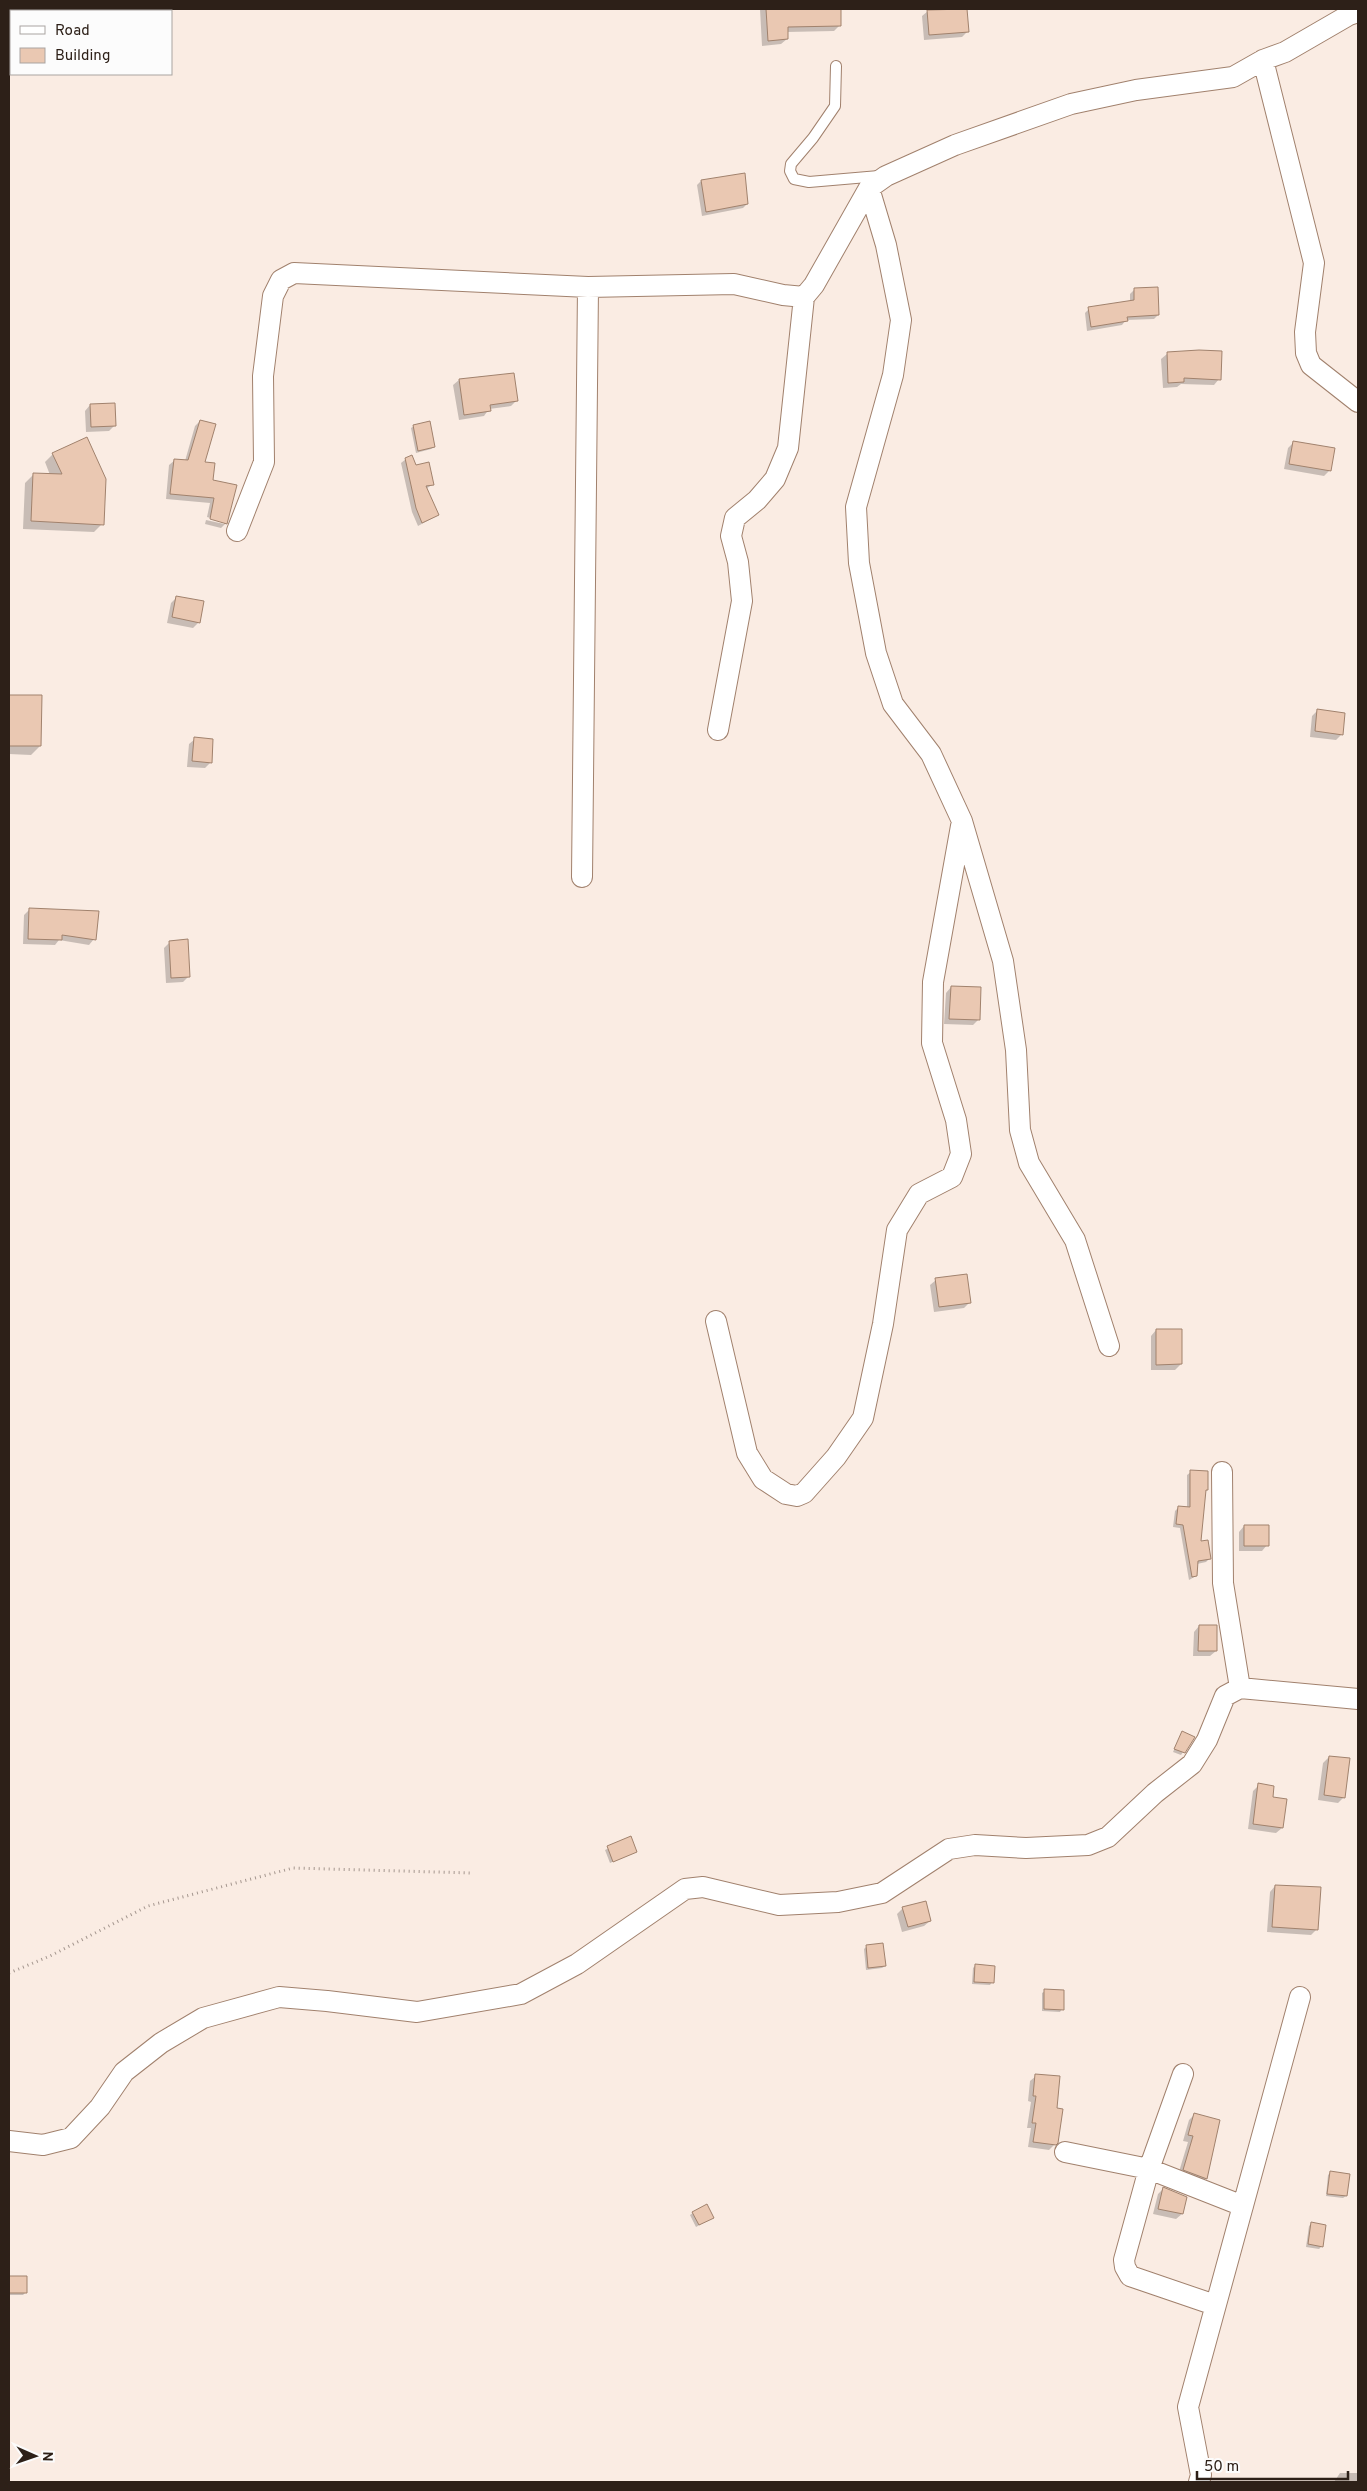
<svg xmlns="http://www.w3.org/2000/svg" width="1367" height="2491" font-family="Overpass,sans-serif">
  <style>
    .shadow { fill: #0003 }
    .building { fill: #eac8b2; stroke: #a1826d }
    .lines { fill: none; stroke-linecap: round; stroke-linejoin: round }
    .service-casing { stroke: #a1816d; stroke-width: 12 }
    .minor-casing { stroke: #a1816d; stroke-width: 22 }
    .path { stroke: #a4968e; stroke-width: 3; stroke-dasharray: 1 4; stroke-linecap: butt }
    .service { stroke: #fff; stroke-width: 10 }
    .minor { stroke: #fff; stroke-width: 20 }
  </style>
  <rect width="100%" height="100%" fill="#faece3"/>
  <!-- shadow -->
  <path class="shadow" d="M760,9H840V25L834,31L787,32V39L781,44L762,46Z
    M966,9L967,32L962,37L924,40L922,16L928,11Z
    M701,181L747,204L743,208L702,216L697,185Z
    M1134,290L1158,315L1154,319L1126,320L1122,325L1087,331L1085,313L1089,309L1130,302V294Z
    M1167,354L1219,379L1214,385L1181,384L1177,387L1163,388L1161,359Z
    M484,376L517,400L511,406L489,409L484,416L459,420L453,385L459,380Z
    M90,405L115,425L109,431L86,432L85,411Z
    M200,421L204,463L226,523L221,528L205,524L206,520L224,524V522L207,517L210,503L166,499L169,465L175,460L185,461L195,426Z
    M414,426L434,447L431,449L416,453L411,428Z
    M1294,442L1330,470L1324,476L1284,469L1288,448Z
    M53,454L102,524L94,532L23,529L25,483L34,474L50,475L45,462Z
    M406,459L433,484L426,489L438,515L418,526L412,512L401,463Z
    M177,597L199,622L193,628L167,623L171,603Z
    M9,696L41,697L40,746L31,755L9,754Z
    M1318,710L1342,734L1336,740L1310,737L1312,716Z
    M195,739L211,762L205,768L187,767L189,744Z
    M30,909L94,939L89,945L59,940L55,945L23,944L24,915Z
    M170,942L189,976L183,982L166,983L164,948Z
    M951,987L978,1020L973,1025L944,1024L946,993Z
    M936,1280L969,1303L964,1308L934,1312L930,1285Z
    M1156,1330L1181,1364L1175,1370H1151V1336Z
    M1191,1472L1207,1490L1205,1492L1199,1543L1210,1558L1206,1562L1197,1564L1196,1576L1189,1580L1180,1528L1173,1527L1175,1511L1179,1507L1187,1508V1475Z
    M1244,1526L1267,1545L1262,1551H1239V1532Z
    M1199,1626L1216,1651L1210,1656H1193L1194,1632Z
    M1182,1732L1193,1737L1181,1755L1173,1752Z
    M1329,1757L1344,1797L1338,1803L1318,1800L1323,1763Z
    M1259,1785L1271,1798L1282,1828L1276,1833L1248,1829L1253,1791Z
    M630,1838L636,1852L610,1863L605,1850Z
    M1275,1886L1317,1929L1311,1935L1267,1932L1270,1892Z
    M903,1908L930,1921L924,1926L902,1932L897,1914Z
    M867,1946L885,1966L882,1968L866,1970L864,1949Z
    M975,1966L992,1982L990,1985L972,1984L973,1968Z
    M1045,1991L1062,2009L1060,2012L1042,2011V1993Z
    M1036,2076L1056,2109L1057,2142L1049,2150L1028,2147L1031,2128H1027L1031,2102L1028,2101L1030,2081Z
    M1195,2114L1206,2178L1200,2184L1178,2175L1188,2142L1183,2141L1189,2120Z
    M1330,2173L1346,2196L1343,2198L1326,2196L1328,2175Z
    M1163,2189L1182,2214L1176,2219L1153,2214L1158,2194Z
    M693,2213L712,2218L696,2227L690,2215Z
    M1311,2224L1322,2246L1319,2249L1306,2247L1309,2226Z
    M9,2277H26V2292L23,2295H9Z
    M1340,2473H1358V2482H1334Z"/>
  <!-- building -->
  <path class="building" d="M766,9H841V26L788,27V39L768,41Z
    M967,9L969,32L929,35L927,10Z
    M745,173L748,204L706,212L701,180Z
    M1158,287L1159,315L1127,317L1128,321L1091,327L1088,307L1134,300V288Z
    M1199,350L1222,351L1221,380L1184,378V382L1168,383L1167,352Z
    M514,373L518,401L490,405L491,411L464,415L459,379Z
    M115,403L116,426L91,427L90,404Z
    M200,420L216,424L205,462L215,463L213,480L237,485L227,524L210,519L214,498L170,494L174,459L188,460Z
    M430,421L435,447L418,451L413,425Z
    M87,437L106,479L104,525L31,521L33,473L62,474L52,453Z
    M1293,441L1335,448L1331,471L1289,464Z
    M412,455L416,465L429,462L434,485L426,486L439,515L422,523L416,508L405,458Z
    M176,596L204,601L200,623L172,617Z
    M9,695H42L41,746H9Z
    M1317,709L1345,713L1343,735L1315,731Z
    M194,737L213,739L212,763L192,761Z
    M29,908L99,911L96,940L62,935V940L28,939Z
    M188,939L190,977L171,978L169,941Z
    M951,986L981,987L980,1020L949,1019Z
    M967,1274L971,1303L939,1307L935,1278Z
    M1156,1329H1182V1364L1156,1365Z
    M1190,1470L1208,1471V1490H1206L1201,1541L1208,1540L1211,1559L1198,1561L1197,1576L1192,1577L1183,1525L1176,1524L1178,1506L1190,1507Z
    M1244,1525H1269V1546H1244Z
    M1199,1625H1217V1651H1198Z
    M1182,1731L1195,1737L1185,1753L1174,1749Z
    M1329,1756L1350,1758L1345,1798L1324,1795Z
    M1258,1783L1274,1786L1273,1797L1287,1799L1283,1828L1253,1824Z
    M631,1836L637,1852L613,1862L607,1846Z
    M1275,1885L1321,1887L1318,1930L1272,1927Z
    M926,1901L931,1921L908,1927L902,1907Z
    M883,1943L886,1966L868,1968L866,1945Z
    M975,1964L995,1966L994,1983L974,1982Z
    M1044,1989L1064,1990V2010L1044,2009Z
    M1035,2074L1060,2076L1057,2108L1063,2109L1058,2143L1056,2145L1033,2142L1036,2123H1032L1036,2096H1033Z
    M1194,2113L1220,2120L1207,2179L1183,2170L1193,2136L1188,2135Z
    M1330,2171L1350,2174L1347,2196L1327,2194Z
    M1163,2187L1187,2197L1183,2214L1158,2209Z
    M707,2204L714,2218L699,2225L692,2212Z
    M1311,2222L1326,2225L1323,2247L1308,2244Z
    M9,2276H27V2293H9Z"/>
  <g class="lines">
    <!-- service casing -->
    <g class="service-casing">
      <path id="service" d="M836,66L835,106L813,138L791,164L790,171L794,179L809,182L879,176"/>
    </g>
    <!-- minor casing -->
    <g class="minor-casing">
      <path id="minor" d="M1263,60L1314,263L1305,332L1306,353L1311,365L1358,402
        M869,188L886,245L901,320L893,375L856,507L859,563L876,653L893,704L931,754L962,821L1003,961L1016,1050L1020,1130L1029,1163L1075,1240L1109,1346
        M237,531L264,462L263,376L273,296L281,280L294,273L588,287L734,284L783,295L804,297L814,285L869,188L886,176L955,145L1071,104L1136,90L1233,77L1263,60L1285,52L1349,15L1358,12
        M718,730L742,601L738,562L731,536L735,518L757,500L775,479L788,448L804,297
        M582,877L588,287
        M716,1321L747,1453L763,1479L786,1494L797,1496L804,1493L836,1457L863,1418L883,1324L897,1230L919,1194L952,1177L961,1154L956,1120L932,1043L933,982L961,826
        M1222,1472L1223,1583L1240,1688
        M1183,2074L1149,2169L1124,2260L1125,2267L1130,2276L1215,2305
        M9,2141L43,2145L71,2138L100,2107L124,2072L161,2043L203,2018L279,1997L327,2001L417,2012L521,1994L577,1964L685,1889L703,1887L779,1905L838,1902L882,1893L949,1849L975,1845L1026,1848L1088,1845L1108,1837L1155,1793L1192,1764L1207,1740L1225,1696L1240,1688L1358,1699
        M1065,2152L1149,2169L1243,2206
        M1199,2482L1201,2475L1188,2407L1300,1997"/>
    </g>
    <!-- path -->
    <path class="path" d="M9,1973L50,1956L148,1906L293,1868L473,1873"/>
    <!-- service -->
    <use href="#service" class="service"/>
    <!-- minor -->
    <use href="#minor" class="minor"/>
  </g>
  <!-- border -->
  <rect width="1367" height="2491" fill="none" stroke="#2d2018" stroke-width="20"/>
  <!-- legend -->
  <rect x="10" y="10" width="162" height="65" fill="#fcfcfc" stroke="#a9a4a1"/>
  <rect x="20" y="26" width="25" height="8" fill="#ffffff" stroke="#a9a4a1"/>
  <text x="55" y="35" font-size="15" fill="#2d2018">Road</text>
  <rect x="20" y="48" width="25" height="15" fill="#eac8b2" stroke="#a9a4a1"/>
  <text x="55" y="60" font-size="15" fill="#2d2018">Building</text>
  <!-- north arrow -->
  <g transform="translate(35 2456) rotate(92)" stroke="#fcfcfc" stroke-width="4" paint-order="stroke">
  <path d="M0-4L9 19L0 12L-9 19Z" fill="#2d2018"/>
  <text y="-8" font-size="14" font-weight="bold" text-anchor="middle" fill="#2d2018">N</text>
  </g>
  <!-- scale -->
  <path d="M1197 2471v8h151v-8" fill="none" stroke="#2d2018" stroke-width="2.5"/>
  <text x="1204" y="2471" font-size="15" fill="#2d2018" stroke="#fcfcfc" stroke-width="4" paint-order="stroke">50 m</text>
</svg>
